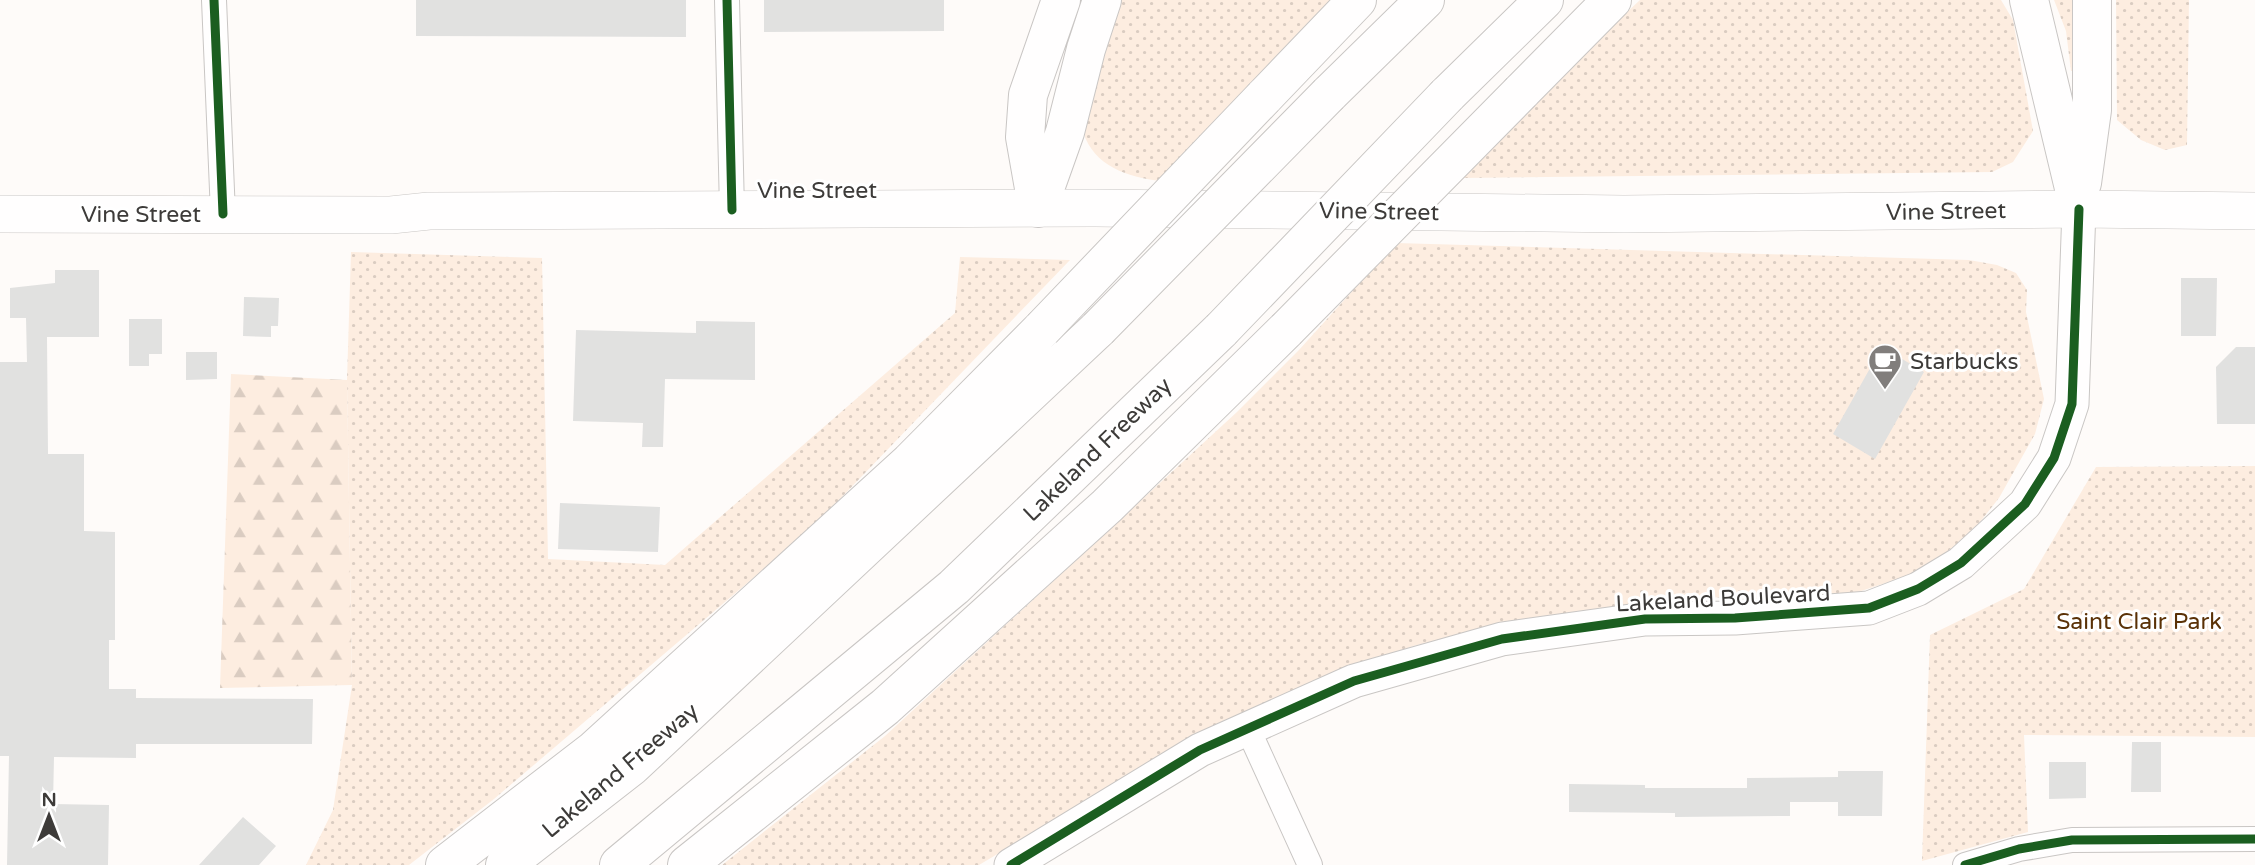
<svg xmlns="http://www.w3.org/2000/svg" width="2255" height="865" font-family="'Varela Round',sans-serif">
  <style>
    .grass { fill: url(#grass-dots) }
    .forest { fill: url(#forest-firs) }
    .building { fill: #e1e1e0 }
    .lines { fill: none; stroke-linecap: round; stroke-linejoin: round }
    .street-casing { stroke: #c9c6c4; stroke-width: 26 }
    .secondary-casing { stroke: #c9c6c4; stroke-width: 35 }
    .primary-casing { stroke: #c9c6c4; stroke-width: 38 }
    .highway-casing { stroke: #c9c6c4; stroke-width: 40 }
    .street { stroke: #fffefe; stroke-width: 24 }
    .secondary { stroke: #fffefe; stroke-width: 33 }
    .primary { stroke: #fffefe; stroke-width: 37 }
    .highway { stroke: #fffefe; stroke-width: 38 }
    .highway-bridge-casing { stroke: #c9c6c4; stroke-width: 40; stroke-linecap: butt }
    .highway-bridge { stroke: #fffefe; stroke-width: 38 }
    .cycleway-casing { stroke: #fff; stroke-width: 13 }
    .cycleway { stroke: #1b5e20; stroke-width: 9 }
    .labels { text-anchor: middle; stroke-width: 6; stroke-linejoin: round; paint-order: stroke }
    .street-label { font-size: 23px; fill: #3d3b39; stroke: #fff }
    .poi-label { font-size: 23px; fill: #3d3b39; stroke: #fff; text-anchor: start }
    .park-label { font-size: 23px; fill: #5a3106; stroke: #fff }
  </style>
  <defs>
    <pattern id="grass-dots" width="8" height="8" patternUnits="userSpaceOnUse" patternTransform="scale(1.75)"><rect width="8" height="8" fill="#fdede0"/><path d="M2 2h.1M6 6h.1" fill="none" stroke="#daccc1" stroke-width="1.8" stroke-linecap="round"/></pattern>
    <pattern id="forest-firs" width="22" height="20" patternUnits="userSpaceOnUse" patternTransform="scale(1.75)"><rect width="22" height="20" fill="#fdede0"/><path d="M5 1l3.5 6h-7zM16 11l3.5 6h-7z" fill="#daccc1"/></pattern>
  </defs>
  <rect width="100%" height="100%" fill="#fefbf9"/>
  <!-- grass -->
  <path class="grass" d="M1120,0H1336L1161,181C1127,177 1094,166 1083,132Z
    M1640,0H2001L2013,20L2033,131L2013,162L1992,172L1462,178L1574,62Z
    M2054,0H2081V71H2071L2066,31Z
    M2116,0H2189L2187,145L2165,150L2141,140L2117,120Z
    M1396,243L1969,260L1997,265L2016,273L2027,290L2026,312L2044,399L2035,434L1999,498L1972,532L1922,571L1852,594L1796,600L1703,597L1532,618L1413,646L1291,691L1210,728L979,865H722L885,736L1237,412L1298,351Z
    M351,252L542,258L548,559L665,565L955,313L960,257L1070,260L813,527L494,799L409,865H306L333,810L352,685L347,380Z
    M2255,466V737L2024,735L2028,832L1922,861L1930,635L2024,589L2096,467Z"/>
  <!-- forest -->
  <path class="forest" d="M231,374L347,380L352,685L220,688Z"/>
  <!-- building -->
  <path class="building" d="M416,0H686V37L416,36Z
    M764,0H944V31L764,32Z
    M55,270H99V337H47L48,454H84V531L115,532V640H109V689H136V698L313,699L312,744H136V758L54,757L53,804L109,805L108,865H7L9,756H0V362H27L26,318H10V288L55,283Z
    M2181,278H2217L2216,336H2181Z
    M244,297L279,298L278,326H271V337L243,336Z
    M129,319H162V354H149V366H129Z
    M696,321L755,322V380L665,379L663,447H642L643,423L573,421L576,330L696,333Z
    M1882,347L1924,372L1875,459L1833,434Z
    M2236,347H2255V424H2217L2216,367Z
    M186,352H217V379L186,380Z
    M560,503L660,507L658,552L558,549Z
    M2132,742H2161V792H2131Z
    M2049,762H2086V798L2049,799Z
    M1838,771H1883L1882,816H1838V802H1790V816L1675,817V813L1569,812V784L1645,785V788H1747V778L1838,777Z
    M243,817L276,846L259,865H199Z"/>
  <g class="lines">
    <!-- street casing -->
    <g class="street-casing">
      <path id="street" d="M214,0L223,214
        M727,0L732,210
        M1248,729L1310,865
        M1965,865L2019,849L2072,840L2255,839"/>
    </g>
    <!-- secondary casing -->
    <g class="secondary-casing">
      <path id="secondary" d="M1011,865L1200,750L1354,681L1502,639L1645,619L1735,618L1869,608L1918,589L1961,563L2025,504L2054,458L2072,404L2079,209"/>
    </g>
    <!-- primary casing -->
    <g class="primary-casing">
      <path id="primary" d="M0,214L391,215L429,211L1095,208L1624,214L2079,209L2255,211"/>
    </g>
    <!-- highway casing -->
    <g class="highway-casing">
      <path id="highway" d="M2029,0L2079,209
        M1521,92L1612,0
        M1329,94L1425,0
        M1447,95L1544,0
        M1264,97L1357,0
        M2082,183L2092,110V0
        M1037,205L1025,137L1028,95L1061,0
        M1038,208L1065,132L1086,49L1102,0
        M445,865L594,750L910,462L1042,329
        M505,865L632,766L1098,329
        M619,865L954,587L1221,330
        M687,865L885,707L1107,506L1286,330"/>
    </g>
    <!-- street -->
    <use href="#street" class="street"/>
    <!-- secondary -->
    <use href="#secondary" class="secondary"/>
    <!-- primary -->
    <use href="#primary" class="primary"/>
    <!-- highway -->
    <use href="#highway" class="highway"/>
    <!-- highway-bridge casing -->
    <g class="highway-bridge-casing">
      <path id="highway-bridge" d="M1042,329L1264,97
        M1098,329L1329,94
        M1221,330L1447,95
        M1286,330L1521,92"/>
    </g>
    <!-- highway-bridge -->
    <use href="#highway-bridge" class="highway-bridge"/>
    <!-- cycleway casing -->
    <g class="cycleway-casing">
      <path id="cycleway" d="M214,0L223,214
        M727,0L732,210
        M1011,865L1200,750L1354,681L1502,639L1645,619L1735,618L1869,608L1918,589L1961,563L2025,504L2054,458L2072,404L2079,209
        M1965,865L2019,849L2072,840L2255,839"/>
    </g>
    <!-- cycleway -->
    <use href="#cycleway" class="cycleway"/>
  </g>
  <!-- icons -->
  <defs>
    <g id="cafe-pin" transform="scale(1.75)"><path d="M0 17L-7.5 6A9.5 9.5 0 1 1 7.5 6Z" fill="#817e7c" stroke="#fff"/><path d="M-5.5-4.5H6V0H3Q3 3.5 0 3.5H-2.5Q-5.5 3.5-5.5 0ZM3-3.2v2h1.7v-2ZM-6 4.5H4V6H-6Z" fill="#fff"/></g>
  </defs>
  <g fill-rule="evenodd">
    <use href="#cafe-pin" x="1885" y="361"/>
  </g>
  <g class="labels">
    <!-- street labels -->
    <g class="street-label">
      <text x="817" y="198">Vine Street</text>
      <text transform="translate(1379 211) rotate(1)" y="8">Vine Street</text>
      <text transform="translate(1946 211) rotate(-1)" y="8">Vine Street</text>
      <text x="141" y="222">Vine Street</text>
      <text transform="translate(1097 449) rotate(-44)" y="8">Lakeland Freeway</text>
      <text transform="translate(1723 598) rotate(-3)" y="8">Lakeland Boulevard</text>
      <text transform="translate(620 770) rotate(-40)" y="8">Lakeland Freeway</text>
    </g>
    <!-- poi labels -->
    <g class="poi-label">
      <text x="1910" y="369">Starbucks</text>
    </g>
    <!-- park labels -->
    <g class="park-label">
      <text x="2139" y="629">Saint Clair Park</text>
    </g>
  </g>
  <!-- north arrow -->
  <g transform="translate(49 816)" stroke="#ffffff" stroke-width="5" paint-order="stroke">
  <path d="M0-5L12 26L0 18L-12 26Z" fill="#3d3b39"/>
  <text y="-10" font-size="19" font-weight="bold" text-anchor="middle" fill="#3d3b39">N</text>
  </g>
</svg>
